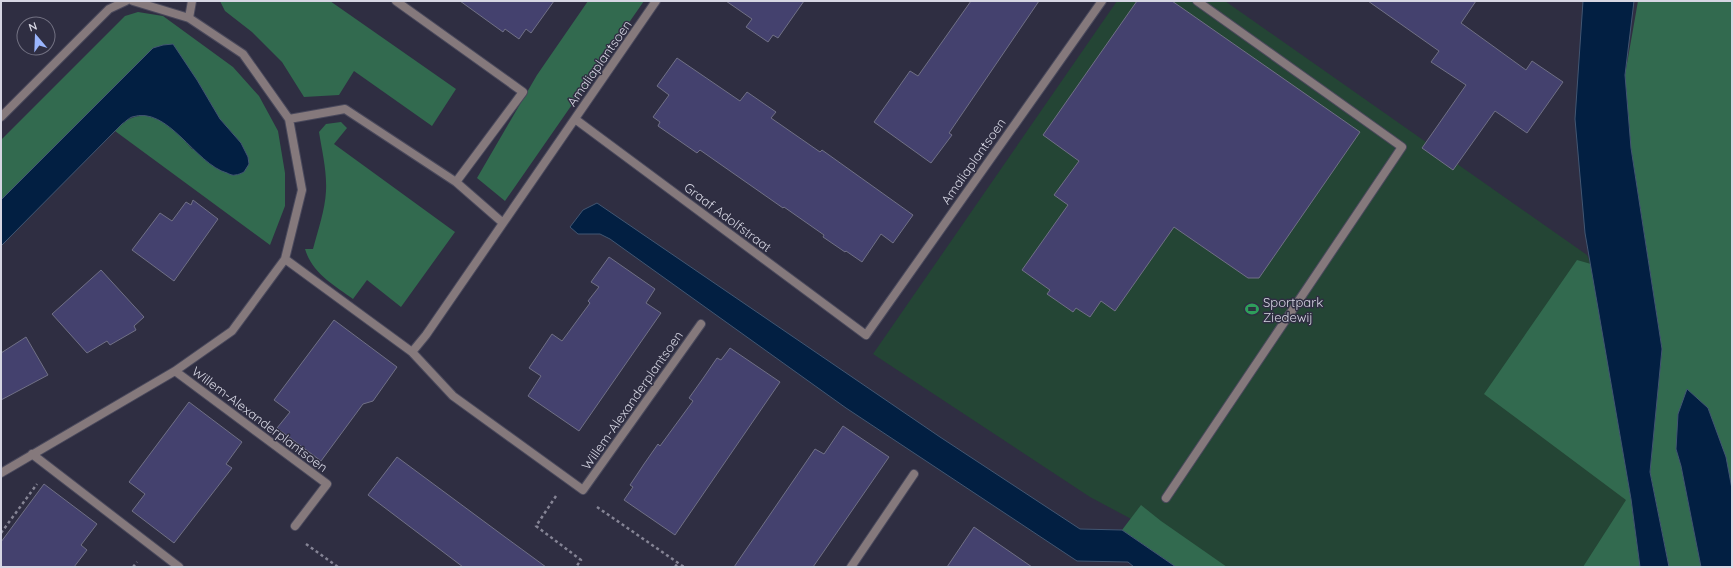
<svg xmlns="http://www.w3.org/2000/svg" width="1733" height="568" font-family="Quicksand,sans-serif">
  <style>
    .green { fill: #244535 }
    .forest { fill: #326a4f }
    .water { fill: #021f42; stroke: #425672 }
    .building { fill: #44416e; stroke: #707086 }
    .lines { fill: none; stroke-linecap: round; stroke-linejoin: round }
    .service-casing { stroke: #4a495c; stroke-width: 10 }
    .minor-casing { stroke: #4a495c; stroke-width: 10 }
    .path { stroke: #858495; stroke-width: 2.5; stroke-dasharray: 3 3; stroke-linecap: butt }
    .service { stroke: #85797c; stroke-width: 8 }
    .minor { stroke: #85797c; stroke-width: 8 }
    .labels { text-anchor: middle; stroke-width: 3; stroke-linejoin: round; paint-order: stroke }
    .street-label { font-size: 13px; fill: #d6d6e3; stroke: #2f2e42 }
    .poi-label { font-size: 13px; fill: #d6d6e3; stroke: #2f2e42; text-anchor: start }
  </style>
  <rect width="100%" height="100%" fill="#2f2e42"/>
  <!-- green -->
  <path class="green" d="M1117,1H1225L1587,255L1591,264L1632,501L1589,567H1210L1135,521L1090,497L873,354Z"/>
  <!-- forest -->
  <path class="forest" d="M220,1H330L456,89L432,126L354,71L339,95L304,97L282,62L252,32L225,11Z
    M588,1H644L505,201L477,178L537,75Z
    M1638,1H1732V489L1725,457L1708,408L1676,449L1681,466L1701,567H1669L1650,472L1662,349L1631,148L1625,75Z
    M138,12L163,16L233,67L259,96L278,131L285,173V206L270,245L115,131C120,127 125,120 132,118C156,108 179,134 192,149L248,157L241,143L220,119L197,80L153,48L1,200V140L125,16Z
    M341,122L347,128L334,144L455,232L401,307L367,280L353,299C334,285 312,273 305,249H313C318,230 325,210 326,191C327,171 322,151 319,132L326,124Z
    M1577,260L1591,264L1631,499L1640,567H1583L1626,500L1484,394Z
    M1141,505L1161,521L1227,567H1176L1122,530Z"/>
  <!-- water -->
  <path class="water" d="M1583,1H1634L1625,75L1631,148L1662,349L1650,472L1669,567H1640L1631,499L1585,233L1575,119Z
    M173,44L197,80L220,119L241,143L248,157L249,164L244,172C242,173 238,175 235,175C233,176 229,174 227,173C195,164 168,105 132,117C129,118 125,122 122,124L1,246V200L153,48L163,45Z
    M597,203L940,437L1080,529L1122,530L1176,567H1134L1128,562L1077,561L846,408L610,239L600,234H578L570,227L583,210Z
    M1687,389L1708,408L1726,457L1732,489V567H1701L1681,466L1676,449L1678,414Z"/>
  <!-- building -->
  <path class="building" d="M460,1H554L531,33L526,29L519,39L505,29L503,32Z
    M726,1H804L778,38L773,35L768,42L746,27L752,19Z
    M971,1H1039L949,133L952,135L931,163L874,122L910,71L918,76Z
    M1137,1H1172L1360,132L1259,278H1248L1174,227L1115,311L1101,301L1090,317L1076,308L1073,312L1047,294L1050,290L1022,270L1068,205L1054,195L1079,161L1043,135Z
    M1368,1H1476L1461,23L1526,70L1532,61L1563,82L1527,133L1495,111L1453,170L1422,148L1466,85L1431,62L1439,51Z
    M677,58L740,101L747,92L776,112L771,118L820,152L822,150L913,215L893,243L881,234L862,262L846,251L845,252L823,237L824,235L784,207L783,208L700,150L697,153L658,126L660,122L653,117L669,95L657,86Z
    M193,200L218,219L174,281L132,250L160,213L172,221L186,202L191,205Z
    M609,257L655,289L646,303L661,313L579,431L528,396L541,376L529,368L552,334L562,341L590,303L588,301L599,287L591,282Z
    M101,270L144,317L134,326L136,330L110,345L107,341L87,353L52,314Z
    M334,320L397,367L373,401L363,404L321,461L277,428L290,412L274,400Z
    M26,337L48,375L1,400V353Z
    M730,348L780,382L675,535L624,500L633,487L630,485L644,464L658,444L660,446L693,401L689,398L704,377L717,358L721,360Z
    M189,402L242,442L226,464L232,468L174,543L132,511L145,494L129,482Z
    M843,426L889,457L813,567H734L815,449L824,454Z
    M397,457L505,537L546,567H463L368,495Z
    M44,484L97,524L81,545L87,550L74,567H1V542Z
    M974,527L1032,567H947Z"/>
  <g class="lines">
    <!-- service casing -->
    <g class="service-casing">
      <path id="service" d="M1166,498L1402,147L1197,1"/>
    </g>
    <!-- minor casing -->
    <g class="minor-casing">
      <path id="minor" d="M396,1L523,92L456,182
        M189,18L192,1
        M1,117L109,9L126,1
        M289,119L345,109L456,182L503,223
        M575,119L866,335L1102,1
        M285,259L412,352L453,396L583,490L701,324
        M412,352L426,335L656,1
        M175,371L327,484L295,526
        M32,454L179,567
        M1,473L175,371L232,331L285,259L302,190L289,119L243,54L189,18L133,1
        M851,567L914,474"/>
    </g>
    <!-- path -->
    <path class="path" d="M556,496L536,526L581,560L576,567
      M597,507L684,567
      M1,533L37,484
      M306,544L338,567
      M133,567L137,562
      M675,567L678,563"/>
    <!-- service -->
    <use href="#service" class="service"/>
    <!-- minor -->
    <use href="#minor" class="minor"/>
  </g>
  <!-- icons -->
  <defs>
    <g id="stadium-bare" transform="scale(1.08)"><path d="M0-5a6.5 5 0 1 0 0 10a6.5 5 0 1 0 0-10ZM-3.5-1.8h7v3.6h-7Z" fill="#2e9e5b" stroke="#2f2e42" stroke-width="2.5" paint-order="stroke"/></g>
  </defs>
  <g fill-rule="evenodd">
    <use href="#stadium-bare" x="1252" y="309"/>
  </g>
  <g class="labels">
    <!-- street labels -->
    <g class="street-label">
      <text transform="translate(599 63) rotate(-55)" y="5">Amaliaplantsoen</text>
      <text transform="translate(973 161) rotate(-55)" y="5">Amaliaplantsoen</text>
      <text transform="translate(728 217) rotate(37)" y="5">Graaf Adolfstraat</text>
      <text transform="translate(632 400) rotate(-55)" y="5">Willem-Alexanderplantsoen</text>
      <text transform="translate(260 419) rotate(37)" y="5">Willem-Alexanderplantsoen</text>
    </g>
    <!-- poi labels -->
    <g class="poi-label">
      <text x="1263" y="307">Sportpark<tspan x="1263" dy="15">Ziedewij</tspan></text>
    </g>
  </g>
  <!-- border -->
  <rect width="1733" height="568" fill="none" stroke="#d6d6e3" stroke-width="4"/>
  <!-- north arrow -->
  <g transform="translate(36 36) rotate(341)"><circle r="19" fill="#2f2e42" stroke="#727182"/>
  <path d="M0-3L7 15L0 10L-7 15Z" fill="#9ab5fd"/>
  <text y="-6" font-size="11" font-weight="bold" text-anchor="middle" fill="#d6d6e3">N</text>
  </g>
</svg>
